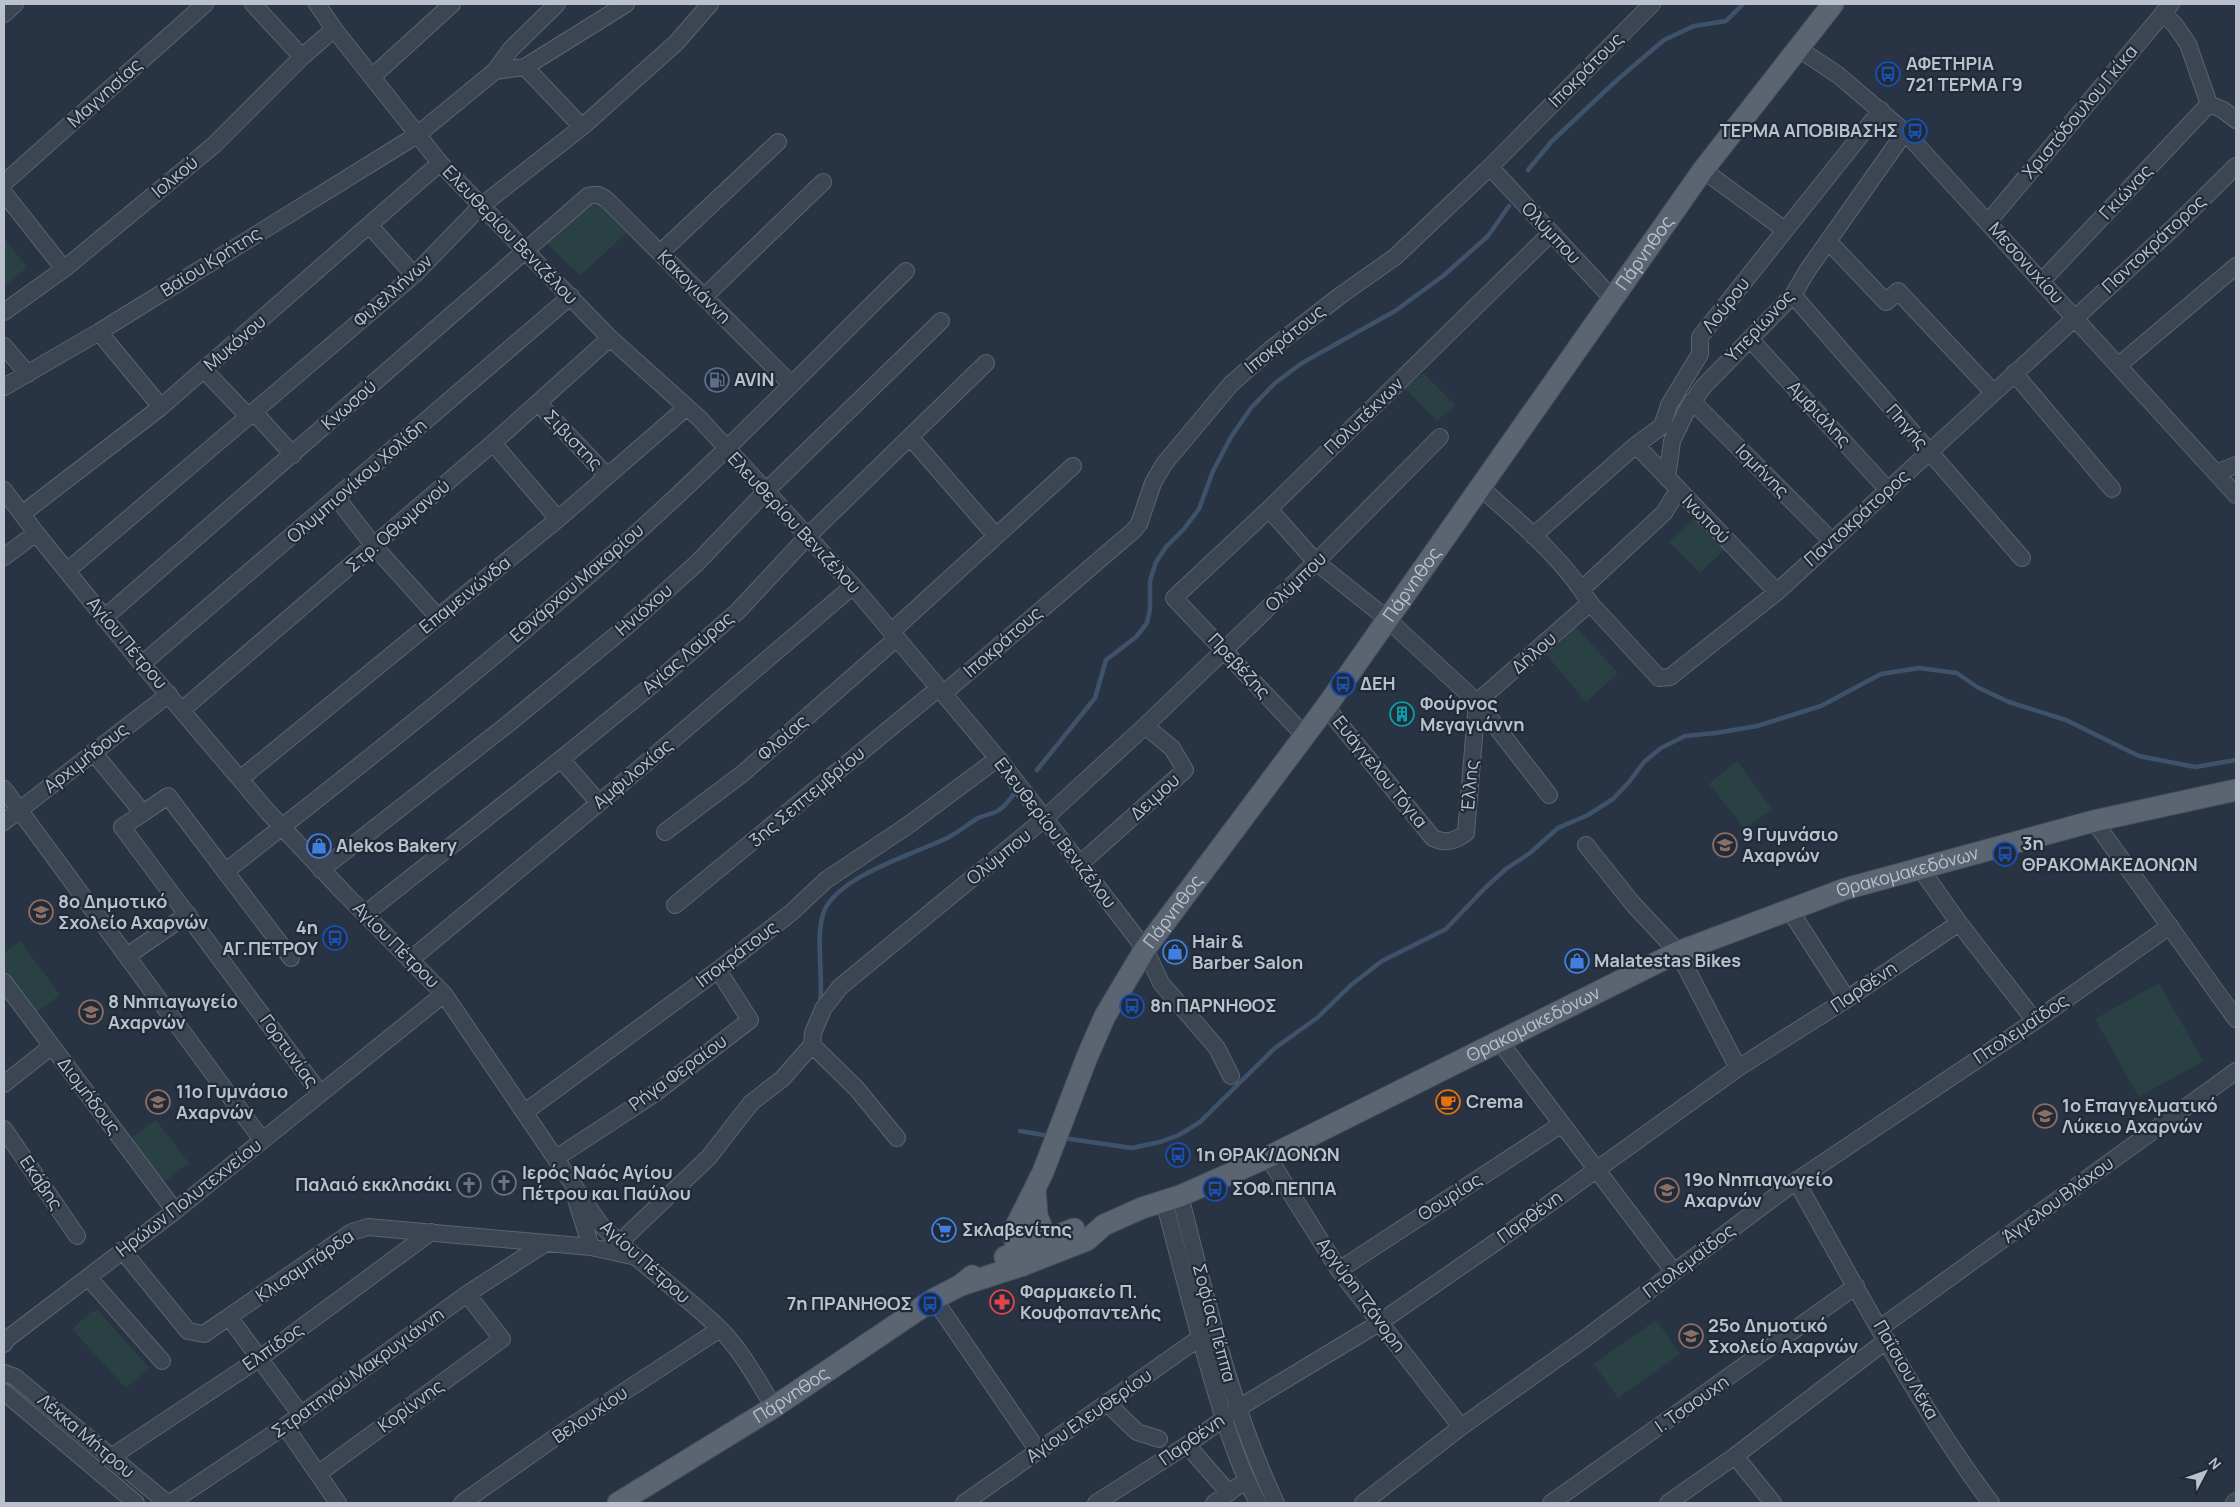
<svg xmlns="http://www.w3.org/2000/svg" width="2240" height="1507" font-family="Manrope,sans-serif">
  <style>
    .green { fill: #2a4144 }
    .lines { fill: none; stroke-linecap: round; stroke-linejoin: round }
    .stream { stroke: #3f526b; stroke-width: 4.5 }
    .minor-casing { stroke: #5b6470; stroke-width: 18 }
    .major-casing { stroke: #464f5c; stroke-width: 23 }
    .minor { stroke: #3c4652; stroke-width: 16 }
    .major { stroke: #5b6572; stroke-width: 21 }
    .labels { text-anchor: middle; stroke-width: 4.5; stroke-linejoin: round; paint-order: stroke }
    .poi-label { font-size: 18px; font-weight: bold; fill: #bac1cc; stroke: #212b38; text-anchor: start }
    .street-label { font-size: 18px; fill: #bac1cc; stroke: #212b38 }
  </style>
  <rect width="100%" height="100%" fill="#283443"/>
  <!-- green -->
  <path class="green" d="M594,199L626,233L581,275L566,263L545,241Z
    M4,238L27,267L4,288Z
    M1423,373L1455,405L1437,421L1405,388Z
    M1694,518L1725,549L1700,573L1669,542Z
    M1576,627L1618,673L1586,702L1546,654Z
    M1737,761L1772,809L1745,829L1709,784Z
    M20,941L60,995L35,1013L4,971V953Z
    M2159,983L2203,1061L2139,1097L2095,1019Z
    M156,1120L189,1163L163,1183L130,1139Z
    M98,1310L149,1368L126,1388L72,1329L91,1312Z
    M1656,1320L1680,1354L1618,1398L1594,1364Z"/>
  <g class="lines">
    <!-- stream -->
    <path class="stream" d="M1528,170L1552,141L1617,80L1664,40L1694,26L1726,21L1743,4
      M1037,770L1095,698L1106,660L1136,637L1147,623L1150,609V581L1156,562L1166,547L1184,529L1199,509L1213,471L1231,437L1251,408L1275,383L1302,363L1395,311L1443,276L1488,236L1509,206
      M820,1004C824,977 814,933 825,909C843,874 915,854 949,837C959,832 968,824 978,818C985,815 993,814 999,810C1006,806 1012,796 1017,790
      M1020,1131L1050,1136
      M1063,1138L1132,1148L1160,1142L1179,1135L1200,1122L1275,1048L1317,1018L1351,985L1382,961L1446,929L1485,888L1506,869L1530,853L1558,828L1588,815L1613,799L1629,782L1644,762L1661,748L1685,736L1716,733L1757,726L1821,706L1881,674L1919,668L1957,673L1977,687L2009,702L2066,720L2139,756L2195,767L2236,760"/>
    <!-- minor casing -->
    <g class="minor-casing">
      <path id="minor" d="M253,4L302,57
        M317,4L334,29L440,163L610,338L700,419L853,586L1000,761L1080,864L1145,949L1161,983L1217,1048L1231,1076
        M2163,13L2175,25L2188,44L2209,104L2223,110L2236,120
        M4,14L15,4
        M1799,49L1838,75L1905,132L2236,495
        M525,67L582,127
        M495,71L525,67L626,4
        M372,77L452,4
        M1490,167L1612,298
        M1703,170L1785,230
        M4,183L205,4
        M4,193L64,269
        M1989,221L2171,4
        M370,226L414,275
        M1828,241L1886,302L1898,291L1993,392
        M660,253L778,142
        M2042,281L2209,104
        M1793,295L2022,558
        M704,297L823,182
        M4,312L64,269L214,145L302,57L334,29
        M99,332L161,407
        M1750,339L1888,490
        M4,346L28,374
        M2119,365L2236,266
        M204,370L249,417
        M2014,373L2112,489
        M4,387L99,332L417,135L495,71L511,49L557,4
        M1692,401L1831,540
        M539,404L607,476
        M254,412L293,455
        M910,437L996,536
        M493,443L558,519
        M1636,445L1777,592
        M2216,473L2236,465
        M1667,478L1672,441L1688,408L1704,386L1793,295L1807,271L1905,132
        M1480,487C1518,521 1564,559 1590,603L1659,678L1670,677L1777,592L2171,230L2236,166
        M4,490L36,533L142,664L268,812L344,893L444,994L600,1224C637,1262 681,1291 719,1328C742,1351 757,1380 774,1407
        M337,498L374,546L438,617
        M1269,509L1316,562L1386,618L1477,702L1549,795
        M22,514L161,407L440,163
        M1533,536L1636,445L1662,426L1669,405L1700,354V337L1881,110
        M4,557L36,533
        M67,571L414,275L481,206L582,127L676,43L710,4
        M1582,589L1664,513L1678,490
        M104,618L588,196C597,193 601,195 608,201L791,384
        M891,632L1073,466
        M142,664L571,296
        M944,693L1133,531L1139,524L1153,483L1164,464L1231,384L1271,349L1341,295L1395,257L1490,167L1652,4
        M1326,707L1433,838C1446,844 1455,841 1466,833L1477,702L1590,603
        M182,710L493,443L610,338
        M1304,735L1174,598L1269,509L1551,233
        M93,752L143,813L122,827L320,1093
        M561,759L599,803
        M240,779L558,519L687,407
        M4,789L262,1140
        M143,813L168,796L291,958
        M2094,821L2236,1019
        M4,822L169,694
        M665,832L742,774L897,638
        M1586,845L1633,904L1678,952L1738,1068
        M1080,864L1185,770L1172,748L1145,726
        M1920,868L1959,923L2035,1021
        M321,870L508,724L626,627L697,563L766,491L941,321
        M226,871C360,766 494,660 621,547C720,459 812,363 906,271
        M675,905L939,688
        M1789,909L1847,999
        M365,914L561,759L662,677L738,611L808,536L986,363
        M127,956L188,914
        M410,960L599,803L853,586
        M4,982L175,1211
        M1500,1042L1674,1272
        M812,1045L857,1089L897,1138
        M4,1084L52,1046
        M525,1112L718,970L792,912L826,880L907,826L997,759
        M4,1129L77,1236
        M1268,1157L1339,1270L1461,1427
        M561,1167L556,1158L654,1094L750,1020L718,970
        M1796,1181C1858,1290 1916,1403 1991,1503
        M575,1196L591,1247
        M1180,1196C1207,1300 1230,1406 1276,1503
        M1164,1201C1180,1261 1195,1322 1213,1382C1225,1423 1238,1465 1258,1503
        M619,1243L709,1157L751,1103L782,1079L812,1045L813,1033L823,1009L840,987L1044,819L1145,726L1316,562L1440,437
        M122,1250L188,1331L204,1334L352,1232L368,1227L591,1247L632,1256
        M1339,1270L1562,1124
        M88,1277L162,1361
        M934,1299L1038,1451
        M229,1317L301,1415
        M1880,1328L2236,1071
        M4,1344L7,1339L175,1211L444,994
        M4,1373L15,1377L167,1503
        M4,1392L136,1503
        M1107,1403L1137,1432L1159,1439
        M285,1426L338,1503
        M1187,1445L1229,1493
        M1735,1456L1773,1503
        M111,1457L260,1358L431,1232
        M319,1473L502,1339L467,1294
        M170,1503L285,1426L467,1294L546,1243
        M462,1503L570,1427L720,1329
        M964,1503L1208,1332
        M1096,1503L1187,1445L1237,1409L1379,1323L1496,1242L1738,1068L1847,999L1959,923
        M1214,1503L1238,1486
        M1363,1503L1461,1427L1579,1343L1796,1181L2035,1021L2170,926
        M1551,1503L1856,1286
        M1668,1503L1735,1456L1887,1340
        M2234,1503L2236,1501"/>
    </g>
    <!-- major casing -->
    <g class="major-casing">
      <g id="major">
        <path d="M1035,1189L1037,1216L1051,1251"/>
        <path d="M1005,1257L1074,1229"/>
        <path id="s1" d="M1023,1265L1014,1238L1016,1226L1043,1172L1087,1057L1105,1016L1145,949L1326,707L1703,170L1833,4"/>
        <path id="s2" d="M961,1285L1023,1265L1087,1240L1104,1225L1142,1208L1180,1196L1268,1157L1678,952L1845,889L2094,821L2236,790"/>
        <path id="s3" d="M618,1503L774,1407L934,1299L961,1285L972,1276"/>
      </g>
    </g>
    <!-- minor -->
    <use href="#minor" class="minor"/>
    <!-- major -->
    <use href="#major" class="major"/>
  </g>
  <!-- icons -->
  <defs>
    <g id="bus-ring" transform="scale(1.25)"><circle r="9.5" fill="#212b38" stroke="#1a4fb4" stroke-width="1.5"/><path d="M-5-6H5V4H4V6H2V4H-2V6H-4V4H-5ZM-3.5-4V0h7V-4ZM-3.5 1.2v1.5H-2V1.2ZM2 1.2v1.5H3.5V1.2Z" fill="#1a4fb4"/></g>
    <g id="fuel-ring" transform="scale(1.25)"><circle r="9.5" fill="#212b38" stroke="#5c6f8a" stroke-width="1.5"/><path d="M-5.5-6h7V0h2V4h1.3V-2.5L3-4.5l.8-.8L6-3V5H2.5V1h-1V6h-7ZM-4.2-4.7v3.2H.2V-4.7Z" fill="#5c6f8a"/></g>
    <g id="building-ring" transform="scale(1.25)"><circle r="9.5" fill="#212b38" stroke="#0f9aa8" stroke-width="1.5"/><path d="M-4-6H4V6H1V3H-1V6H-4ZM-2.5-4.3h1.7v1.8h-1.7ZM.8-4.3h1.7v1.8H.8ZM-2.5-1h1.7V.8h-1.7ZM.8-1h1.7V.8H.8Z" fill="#0f9aa8"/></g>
    <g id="school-ring" transform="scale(1.25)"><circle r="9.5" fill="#212b38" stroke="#8d6e63" stroke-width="1.5"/><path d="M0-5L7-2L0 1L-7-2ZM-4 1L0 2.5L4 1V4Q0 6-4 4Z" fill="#8d6e63"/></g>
    <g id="shop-ring" transform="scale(1.25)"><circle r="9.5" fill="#212b38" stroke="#3f7fe0" stroke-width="1.5"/><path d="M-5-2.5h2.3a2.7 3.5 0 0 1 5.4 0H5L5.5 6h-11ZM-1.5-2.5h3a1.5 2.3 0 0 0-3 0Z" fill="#3f7fe0"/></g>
    <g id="cafe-ring" transform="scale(1.25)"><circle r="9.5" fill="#212b38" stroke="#e8710a" stroke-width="1.5"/><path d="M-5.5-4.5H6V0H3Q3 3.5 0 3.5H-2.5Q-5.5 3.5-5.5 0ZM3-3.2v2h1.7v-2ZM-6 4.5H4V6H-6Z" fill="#e8710a"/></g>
    <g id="church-ring" transform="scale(1.25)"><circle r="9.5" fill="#212b38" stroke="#6b7280" stroke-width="1.5"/><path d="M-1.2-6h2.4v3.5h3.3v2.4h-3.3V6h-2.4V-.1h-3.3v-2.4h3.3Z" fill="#6b7280"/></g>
    <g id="supermarket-ring" transform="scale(1.25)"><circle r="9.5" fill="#212b38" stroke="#3f7fe0" stroke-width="1.5"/><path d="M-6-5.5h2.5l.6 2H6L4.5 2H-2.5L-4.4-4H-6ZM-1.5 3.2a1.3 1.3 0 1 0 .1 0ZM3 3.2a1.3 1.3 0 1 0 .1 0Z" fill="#3f7fe0"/></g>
    <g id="pharmacy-ring" transform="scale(1.25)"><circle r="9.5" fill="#212b38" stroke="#e0444e" stroke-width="1.5"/><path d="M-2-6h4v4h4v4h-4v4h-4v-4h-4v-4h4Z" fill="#e0444e"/></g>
  </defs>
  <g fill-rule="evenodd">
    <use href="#bus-ring" x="1888" y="74"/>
    <use href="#bus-ring" x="1915" y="131"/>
    <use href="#fuel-ring" x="717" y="380"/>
    <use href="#bus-ring" x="1343" y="684"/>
    <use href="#building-ring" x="1402" y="714"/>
    <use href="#school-ring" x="1725" y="845"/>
    <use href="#shop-ring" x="319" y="846"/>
    <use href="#bus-ring" x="2005" y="854"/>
    <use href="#school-ring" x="41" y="912"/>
    <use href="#bus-ring" x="335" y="938"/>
    <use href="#shop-ring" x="1175" y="952"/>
    <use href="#shop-ring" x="1577" y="961"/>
    <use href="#bus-ring" x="1132" y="1006"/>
    <use href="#school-ring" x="91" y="1012"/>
    <use href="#school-ring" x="158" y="1102"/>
    <use href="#cafe-ring" x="1448" y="1102"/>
    <use href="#school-ring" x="2045" y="1116"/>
    <use href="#bus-ring" x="1178" y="1155"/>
    <use href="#church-ring" x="504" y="1183"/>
    <use href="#church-ring" x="469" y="1185"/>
    <use href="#bus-ring" x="1215" y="1189"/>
    <use href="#school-ring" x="1667" y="1190"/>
    <use href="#supermarket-ring" x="944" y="1230"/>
    <use href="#pharmacy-ring" x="1002" y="1302"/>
    <use href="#bus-ring" x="930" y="1304"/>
    <use href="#school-ring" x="1691" y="1336"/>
  </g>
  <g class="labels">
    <!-- poi labels -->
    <g class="poi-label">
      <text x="1906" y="70">ΑΦΕΤΗΡΙΑ<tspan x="1906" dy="21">721 ΤΕΡΜΑ Γ9</tspan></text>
      <text x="1898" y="137" text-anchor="end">ΤΕΡΜΑ ΑΠΟΒΙΒΑΣΗΣ</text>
      <text x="734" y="386">AVIN</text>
      <text x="1360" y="690">ΔΕΗ</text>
      <text x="1420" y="710">Φούρνος<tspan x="1420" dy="21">Μεγαγιάννη</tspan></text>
      <text x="1742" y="841">9 Γυμνάσιο<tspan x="1742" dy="21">Αχαρνών</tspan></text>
      <text x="2022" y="850">3η<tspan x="2022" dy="21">ΘΡΑΚΟΜΑΚΕΔΟΝΩΝ</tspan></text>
      <text x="336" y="852">Alekos Bakery</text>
      <text x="58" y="908">8ο Δημοτικό<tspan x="58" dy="21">Σχολείο Αχαρνών</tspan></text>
      <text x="318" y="934" text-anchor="end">4η<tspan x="318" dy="21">ΑΓ.ΠΕΤΡΟΥ</tspan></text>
      <text x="1192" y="948">Hair &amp;<tspan x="1192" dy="21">Barber Salon</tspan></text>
      <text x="1594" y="967">Malatestas Bikes</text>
      <text x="108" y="1008">8 Νηπιαγωγείο<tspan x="108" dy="21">Αχαρνών</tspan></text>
      <text x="1150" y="1012">8η ΠΑΡΝΗΘΟΣ</text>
      <text x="176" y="1098">11ο Γυμνάσιο<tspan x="176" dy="21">Αχαρνών</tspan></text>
      <text x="1466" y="1108">Crema</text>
      <text x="2062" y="1112">1ο Επαγγελματικό<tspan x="2062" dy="21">Λύκειο Αχαρνών</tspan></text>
      <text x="1196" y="1161">1η ΘΡΑΚ/ΔΟΝΩΝ</text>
      <text x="522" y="1179">Ιερός Ναός Αγίου<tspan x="522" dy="21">Πέτρου και Παύλου</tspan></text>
      <text x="1684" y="1186">19ο Νηπιαγωγείο<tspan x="1684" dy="21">Αχαρνών</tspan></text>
      <text x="452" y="1191" text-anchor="end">Παλαιό εκκλησάκι</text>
      <text x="1232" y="1195">ΣΟΦ.ΠΕΠΠΑ</text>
      <text x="962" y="1236">Σκλαβενίτης</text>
      <text x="1020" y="1298">Φαρμακείο Π.<tspan x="1020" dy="21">Κουφοπαντελής</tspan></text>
      <text x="912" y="1310" text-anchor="end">7η ΠΡΑΝΗΘΟΣ</text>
      <text x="1708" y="1332">25ο Δημοτικό<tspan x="1708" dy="21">Σχολείο Αχαρνών</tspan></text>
    </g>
    <!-- street labels -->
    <g class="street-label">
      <text transform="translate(1586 70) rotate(-45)" y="6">Ιποκράτους</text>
      <text transform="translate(105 93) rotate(-42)" y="6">Μαγνησίας</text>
      <text transform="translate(2080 112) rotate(-50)" y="6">Χριστόδουλου Γκίκα</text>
      <text transform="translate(175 177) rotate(-40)" y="6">Ιολκού</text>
      <text transform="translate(2126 192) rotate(-47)" y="6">Γκιώνας</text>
      <text transform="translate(1551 233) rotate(47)" y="6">Ολύμπου</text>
      <text transform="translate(510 235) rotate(46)" y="6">Ελευθερίου Βενιζέλου</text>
      <text transform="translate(2154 244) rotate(-43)" y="6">Παντοκράτορος</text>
      <text dy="6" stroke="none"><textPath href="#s1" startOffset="1204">Πάρνηθος</textPath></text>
      <text transform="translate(211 262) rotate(-32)" y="6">Βαϊου Κρήτης</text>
      <text transform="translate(2026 263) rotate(48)" y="6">Μεσονυχίου</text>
      <text transform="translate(694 287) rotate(45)" y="6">Κακογιάννη</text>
      <text transform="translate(393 291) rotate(-42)" y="6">Φιλελλήνων</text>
      <text transform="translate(1726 305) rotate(-52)" y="6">Λούρου</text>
      <text transform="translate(1760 326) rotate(-47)" y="6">Υπερίωνος</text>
      <text transform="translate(1285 339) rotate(-39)" y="6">Ιποκράτους</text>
      <text transform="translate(235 343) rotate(-41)" y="6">Μυκόνου</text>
      <text transform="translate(349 405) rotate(-41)" y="6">Κνωσού</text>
      <text transform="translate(1819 414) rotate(47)" y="6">Αμφιάλης</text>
      <text transform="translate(1364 416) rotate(-44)" y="6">Πολυτέκνων</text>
      <text transform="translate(1907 427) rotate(49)" y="6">Πηγής</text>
      <text transform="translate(573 440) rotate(46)" y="6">Σιβιστης</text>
      <text transform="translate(1762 471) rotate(45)" y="6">Ισμήνης</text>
      <text transform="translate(357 481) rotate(-41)" y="6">Ολυμπιονίκου Χολίδη</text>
      <text transform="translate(1857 518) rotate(-42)" y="6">Παντοκράτορος</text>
      <text transform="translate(1706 519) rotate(46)" y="6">Ινωπού</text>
      <text transform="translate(794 523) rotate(47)" y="6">Ελευθερίου Βενιζέλου</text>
      <text transform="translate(398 526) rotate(-41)" y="6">Στρ. Οθωμανού</text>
      <text transform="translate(1296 582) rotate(-44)" y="6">Ολύμπου</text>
      <text transform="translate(577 583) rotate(-41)" y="6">Εθνάρχου Μακαρίου</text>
      <text dy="6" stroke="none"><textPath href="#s1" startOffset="799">Πάρνηθος</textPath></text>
      <text transform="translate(465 595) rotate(-39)" y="6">Επαμεινώνδα</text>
      <text transform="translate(644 610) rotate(-41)" y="6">Ηνιόχου</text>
      <text transform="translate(1003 642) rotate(-41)" y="6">Ιποκράτους</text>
      <text transform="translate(127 643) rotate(50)" y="6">Αγίου Πέτρου</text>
      <text transform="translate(688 653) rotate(-41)" y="6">Αγίας Λαύρας</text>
      <text transform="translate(1534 653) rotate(-41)" y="6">Δήλου</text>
      <text transform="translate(1239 666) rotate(47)" y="6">Πρεβέζης</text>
      <text transform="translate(783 738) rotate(-41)" y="6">Φλοίας</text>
      <text transform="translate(86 758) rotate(-38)" y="6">Αρχιμήδους</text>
      <text transform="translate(1380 772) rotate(51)" y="6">Ευάγγελου Τόγια</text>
      <text transform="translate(633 774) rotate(-40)" y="6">Αμφιλοχίας</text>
      <text transform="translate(1470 786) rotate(-85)" y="6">Έλλης</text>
      <text transform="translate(807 797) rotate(-40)" y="6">3ης Σεπτεμβρίου</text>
      <text transform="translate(1155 797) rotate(-42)" y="6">Δειμου</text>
      <text transform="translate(1055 833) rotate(52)" y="6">Ελευθερίου Βενιζέλου</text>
      <text transform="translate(999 857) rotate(-39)" y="6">Ολύμπου</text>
      <text dy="6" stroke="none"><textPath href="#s2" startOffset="1036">Θρακομακεδόνων</textPath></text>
      <text dy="6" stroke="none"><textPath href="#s1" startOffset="394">Πάρνηθος</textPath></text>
      <text transform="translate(396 945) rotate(45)" y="6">Αγίου Πέτρου</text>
      <text transform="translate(737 954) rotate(-37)" y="6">Ιποκράτους</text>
      <text transform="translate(1864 987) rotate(-34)" y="6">Παρθένη</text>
      <text dy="6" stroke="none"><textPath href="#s2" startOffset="631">Θρακομακεδόνων</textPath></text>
      <text transform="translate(2021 1029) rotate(-34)" y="6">Πτολεμαΐδος</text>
      <text transform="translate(289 1051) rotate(54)" y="6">Γορτυνίας</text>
      <text transform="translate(678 1073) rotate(-36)" y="6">Ρήγα Φεραίου</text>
      <text transform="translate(89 1096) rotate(53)" y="6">Διομήδους</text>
      <text transform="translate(41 1183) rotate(56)" y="6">Εκάβης</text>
      <text transform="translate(1450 1197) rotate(-33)" y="6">Θουρίας</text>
      <text transform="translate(189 1198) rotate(-38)" y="6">Ηρώων Πολυτεχνείου</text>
      <text transform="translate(2058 1200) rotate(-36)" y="6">Άγγελου Βλάχου</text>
      <text transform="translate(1530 1217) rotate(-36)" y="6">Παρθένη</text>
      <text transform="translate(1689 1261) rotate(-37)" y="6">Πτολεμαΐδος</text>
      <text transform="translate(645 1262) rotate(42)" y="6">Αγίου Πέτρου</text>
      <text transform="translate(305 1266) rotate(-34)" y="6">Κλισαμπάρδα</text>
      <text transform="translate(1361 1295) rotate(54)" y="6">Αργύρη Τζάνορη</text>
      <text transform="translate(1214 1323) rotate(75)" y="6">Σοφίας Πέππα</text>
      <text transform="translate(273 1347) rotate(-35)" y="6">Ελπίδος</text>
      <text transform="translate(1906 1370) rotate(60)" y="6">Παΐσιου Λέκα</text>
      <text transform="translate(358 1373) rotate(-36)" y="6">Στρατηγού Μακρυγιάννη</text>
      <text dy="6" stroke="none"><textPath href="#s3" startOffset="204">Πάρνηθος</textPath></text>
      <text transform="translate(1692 1404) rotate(-35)" y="6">Ι. Τσαουχη</text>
      <text transform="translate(411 1406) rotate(-36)" y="6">Κορίννης</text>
      <text transform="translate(590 1415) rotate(-34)" y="6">Βελουχίου</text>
      <text transform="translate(1089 1416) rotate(-35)" y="6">Αγίου Ελευθερίου</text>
      <text transform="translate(86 1436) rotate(40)" y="6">Λέκκα Μήτρου</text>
      <text transform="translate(1192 1440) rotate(-35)" y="6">Παρθένη</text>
    </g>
  </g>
  <!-- border -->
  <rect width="2240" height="1507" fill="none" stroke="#bac1cc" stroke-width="10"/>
  <!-- north arrow -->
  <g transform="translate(2205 1472) rotate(49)" stroke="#212b38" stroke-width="4" paint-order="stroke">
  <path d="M0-4L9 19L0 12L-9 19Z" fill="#bac1cc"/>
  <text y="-8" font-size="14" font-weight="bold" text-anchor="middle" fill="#bac1cc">N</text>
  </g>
</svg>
